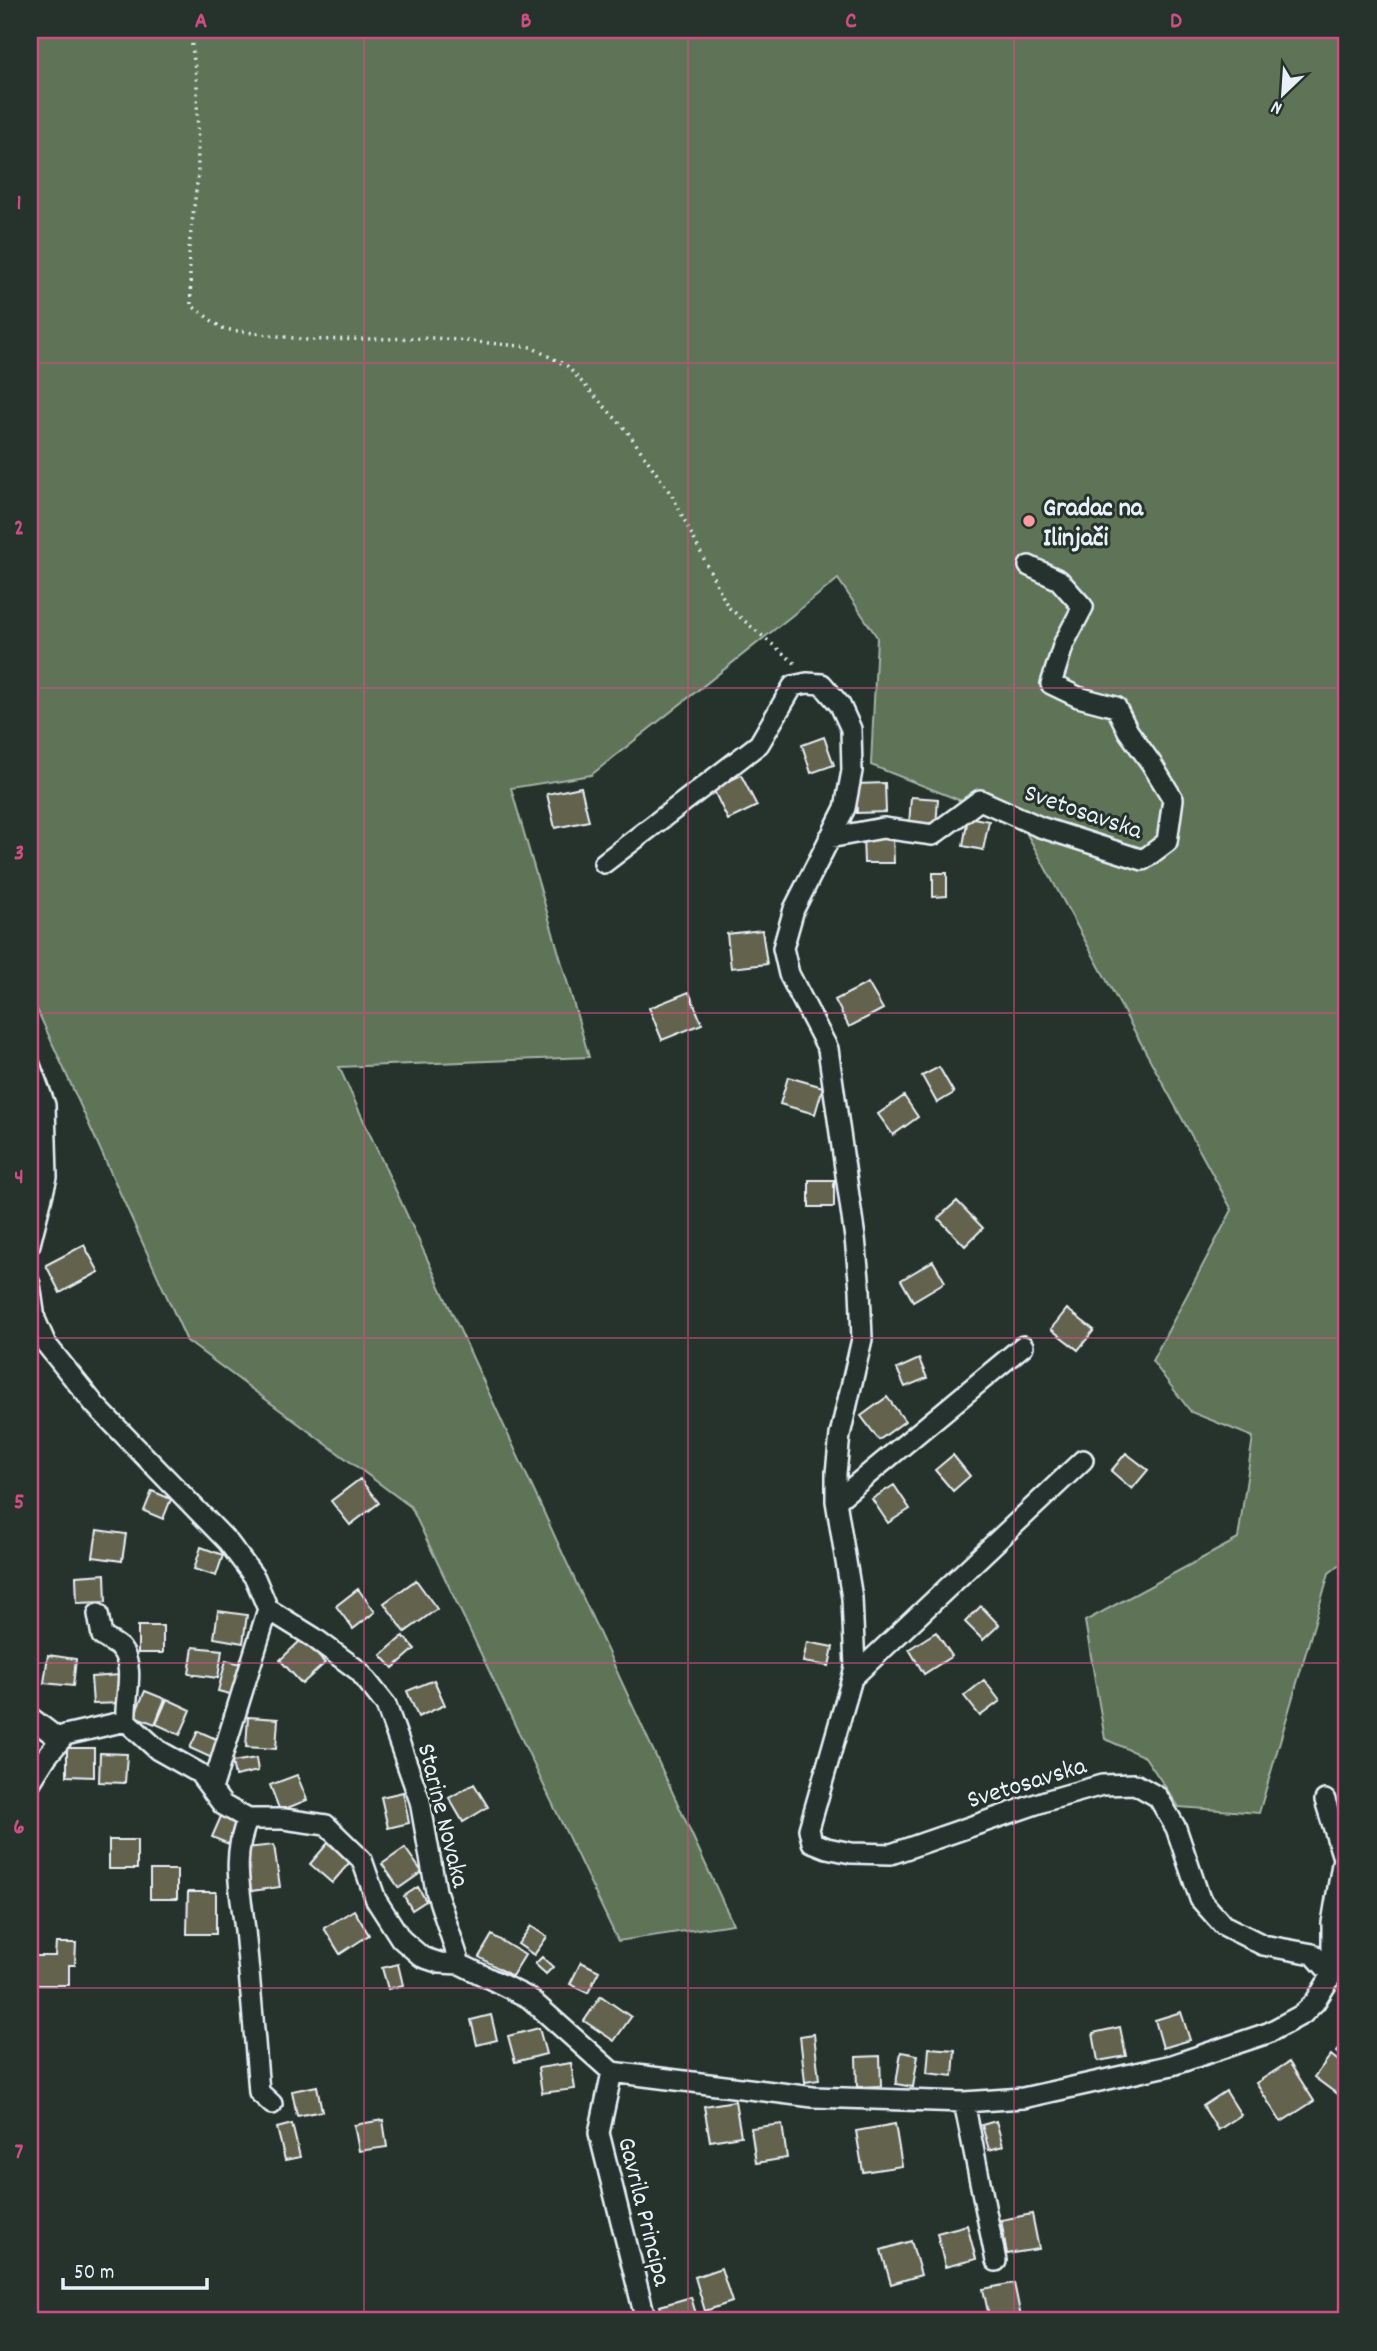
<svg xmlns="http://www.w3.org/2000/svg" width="1377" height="2351" font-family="Dekko,sans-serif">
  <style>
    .green { fill: #5e7356; stroke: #a3b2a7; stroke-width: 2 }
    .building { fill: #63634e; stroke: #e8f1f8; stroke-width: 2 }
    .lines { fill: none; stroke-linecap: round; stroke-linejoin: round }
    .minor-casing { stroke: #e8f1f8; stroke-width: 24 }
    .path { stroke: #e8f1f8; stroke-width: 3.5; stroke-dasharray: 2 5; stroke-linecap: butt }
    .minor { stroke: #26332d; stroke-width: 19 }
    .grid { fill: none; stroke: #cc4e82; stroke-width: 2; stroke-opacity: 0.55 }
    .poi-dot { fill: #ff9aa2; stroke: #26332d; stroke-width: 2.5 }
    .labels { text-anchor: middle; stroke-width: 6; stroke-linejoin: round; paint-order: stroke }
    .poi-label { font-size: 26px; font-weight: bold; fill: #e8f1f8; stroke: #26332d; text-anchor: start }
    .street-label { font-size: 26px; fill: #e8f1f8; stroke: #26332d }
    .neatline { fill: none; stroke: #cc4e82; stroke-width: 2.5 }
    .grid-label { font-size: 23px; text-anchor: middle; font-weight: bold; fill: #cc4e82 }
  </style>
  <rect width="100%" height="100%" fill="#26332d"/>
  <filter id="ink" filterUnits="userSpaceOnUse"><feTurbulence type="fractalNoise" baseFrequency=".0143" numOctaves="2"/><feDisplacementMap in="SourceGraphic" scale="14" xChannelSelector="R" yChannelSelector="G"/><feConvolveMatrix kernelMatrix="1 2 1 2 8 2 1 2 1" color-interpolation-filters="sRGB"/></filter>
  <g filter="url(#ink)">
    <!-- green -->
    <path class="green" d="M30,30H1347V1559L1329,1573L1259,1813L1179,1807L1145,1757L1105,1739L1085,1621L1238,1539L1253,1437L1191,1412L1152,1361L1232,1210L1022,825L871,765L877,637L838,579L591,775L511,788L589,1057L339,1067L733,1924L618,1941L411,1507L187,1341L30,994Z"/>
    <!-- building -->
    <path class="building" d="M824,737L834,765L811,773L802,745Z
      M741,775L757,806L728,820L713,789Z
      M885,783L886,812L857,813L856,784Z
      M581,787L589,821L555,828L547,794Z
      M911,797L938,799L936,827L909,825Z
      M968,817L989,821L983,850L963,846Z
      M893,834L894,863H864L863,835Z
      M933,873H947V896L933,897Z
      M762,930L767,964L731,968L727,934Z
      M868,983L883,1009L849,1027L835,1000Z
      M689,992L702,1024L662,1040L649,1008Z
      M939,1067L954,1093L937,1103L922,1076Z
      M788,1077L823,1087L815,1114L780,1104Z
      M904,1096L918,1117L893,1135L878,1114Z
      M809,1180H834V1207H809Z
      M957,1201L983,1228L965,1246L938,1218Z
      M84,1245L99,1272L60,1293L46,1265Z
      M933,1261L945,1282L913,1301L901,1280Z
      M1067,1309L1094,1330L1078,1350L1051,1329Z
      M919,1359L927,1378L905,1387L897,1369Z
      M887,1397L905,1421L879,1440L861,1416Z
      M1126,1453L1148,1470L1132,1489L1111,1471Z
      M953,1455L970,1476L953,1491L935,1470Z
      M360,1479L379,1503L350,1525L331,1501Z
      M894,1485L910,1509L888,1523L872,1499Z
      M152,1491L171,1499L163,1519L144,1511Z
      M97,1530L126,1534L122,1561L93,1557Z
      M201,1547L223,1555L216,1576L194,1569Z
      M105,1574L106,1602L77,1603L76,1576Z
      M416,1580L437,1609L405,1632L384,1603Z
      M358,1589L375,1612L353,1629L336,1606Z
      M981,1606L999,1625L983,1640L965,1622Z
      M218,1611L247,1615L243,1643L214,1638Z
      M138,1626H163V1653H138Z
      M936,1632L952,1656L924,1674L909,1649Z
      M403,1636L415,1649L393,1668L381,1655Z
      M302,1639L325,1663L302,1684L280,1660Z
      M807,1642L833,1647L829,1666L803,1662Z
      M193,1647L222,1650L218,1678L189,1674Z
      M48,1655L76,1659L73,1686L44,1683Z
      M226,1660L241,1664L234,1695L218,1691Z
      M120,1675L122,1703L93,1704L91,1677Z
      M434,1680L445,1705L418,1717L407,1691Z
      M984,1680L1000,1701L980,1716L964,1696Z
      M145,1691L165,1699L155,1724L134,1716Z
      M167,1699L191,1710L180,1735L156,1724Z
      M248,1717L278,1719L276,1749L246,1747Z
      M198,1731L221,1741L214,1759L190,1748Z
      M67,1748H94V1777L67,1776Z
      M100,1753L127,1754L125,1783L99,1782Z
      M256,1758L258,1771L235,1776L232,1762Z
      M297,1775L307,1800L280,1811L270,1785Z
      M474,1784L488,1807L463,1822L449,1798Z
      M403,1792L409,1823L388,1828L381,1797Z
      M222,1814L240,1822L231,1845L212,1837Z
      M109,1840H137V1869H109Z
      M328,1843L350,1862L332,1883L310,1864Z
      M274,1845L280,1887L251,1891L246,1848Z
      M405,1848L422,1872L399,1888L382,1864Z
      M150,1870H177V1899H150Z
      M418,1887L426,1901L412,1910L404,1896Z
      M188,1892H216V1934H187Z
      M354,1910L369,1935L340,1954L324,1928Z
      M531,1926L547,1937L534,1955L518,1944Z
      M492,1935L525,1955L512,1976L479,1957Z
      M56,1943H76L75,1965H69V1985H30V1956H55Z
      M542,1957L553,1967L546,1974L535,1964Z
      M581,1962L599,1971L588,1993L570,1984Z
      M398,1964L403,1985L388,1989L382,1968Z
      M601,1996L631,2017L614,2041L584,2021Z
      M1181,2012L1190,2040L1163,2048L1155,2020Z
      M491,2015L497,2040L477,2045L471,2020Z
      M1120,2027L1126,2056L1098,2061L1093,2033Z
      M539,2028L546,2054L515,2062L508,2036Z
      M814,2034L819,2080L805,2082L800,2036Z
      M1347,2038V2060L1337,2052Z
      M929,2048L955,2050L953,2076L927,2073Z
      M901,2052L918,2055L913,2087L896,2084Z
      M1331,2055L1347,2068V2097L1345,2100L1314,2077Z
      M880,2056L881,2086L857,2087L856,2057Z
      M1289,2062L1314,2101L1281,2122L1256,2083Z
      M571,2063L575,2089L542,2093L538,2068Z
      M317,2086L322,2111L297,2116L292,2091Z
      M1226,2091L1241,2115L1218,2130L1203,2106Z
      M735,2101L741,2136L710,2141L704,2106Z
      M383,2120L387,2147L359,2151L354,2125Z
      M996,2121L1003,2146L989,2150L982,2125Z
      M292,2124L300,2157L285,2160L277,2128Z
      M782,2124L787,2158L756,2163L751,2128Z
      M895,2124L902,2166L863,2172L856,2131Z
      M1032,2214L1039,2249L1007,2254L1001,2220Z
      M967,2225L976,2259L945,2267L937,2233Z
      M911,2241L921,2275L891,2284L881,2250Z
      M721,2268L732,2302L705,2311L695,2277Z
      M1014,2283L1021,2317L990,2321L983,2289Z
      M691,2297L698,2321H665L660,2306Z"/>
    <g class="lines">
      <!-- minor casing -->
      <g class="minor-casing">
        <path id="minor" d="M829,838L883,828L933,835L980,800L1040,827L1143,860L1167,842L1173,799L1151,763L1128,731L1116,707L1078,697L1051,684L1064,643L1083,607L1059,580L1029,566
          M604,863L759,744L793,686L807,683L822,684L840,705L851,729L852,771L845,808L794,909L783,948L789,974L828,1049L855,1238L860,1289L862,1339L840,1435L836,1473V1501L852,1598L855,1668L809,1829L812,1842L827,1848L851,1853L891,1854L1045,1801L1102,1785L1135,1784L1158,1797L1176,1828L1200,1899L1223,1925L1263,1945L1313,1954L1332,1975L1315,2002L1303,2014L1268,2033L1172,2065L1023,2098L964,2102L813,2097L612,2072
          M30,1065L45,1105L47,1177L30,1244
          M30,1284L35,1319L46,1344L95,1405L228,1542L255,1578L268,1609L313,1637L359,1671L386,1705L420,1801L436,1891L460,1964
          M836,1501L1023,1346
          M98,1614L102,1636C107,1640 117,1644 121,1649C136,1668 124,1699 126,1721
          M852,1678L1083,1460
          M30,1717L60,1740
          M30,1783L47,1756L65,1735L126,1721L158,1750L199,1773L223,1805L248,1819H284L326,1825L362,1860L376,1900L401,1939L422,1957L440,1963L460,1964L529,1998L612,2072
          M212,1789L268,1609
          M1325,1800L1343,1858L1332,1923V1975
          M248,1819C229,1859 243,1899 246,1941C251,1991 255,2041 259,2092L272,2104
          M612,2072L599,2133L646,2321
          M964,2102L996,2261"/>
      </g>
      <!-- path -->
      <path class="path" d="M190,30L197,84L198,175L189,247L191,305L223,329L308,340L435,338L531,347L567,366L627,431L673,497L728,607L797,665"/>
      <!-- minor -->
      <use href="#minor" class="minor"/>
    </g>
  </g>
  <!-- grid -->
  <path class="grid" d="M364,30V2321M688,30V2321M1014,30V2321M30,363H1347M30,688H1347M30,1013H1347M30,1338H1347M30,1663H1347M30,1988H1347"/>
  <!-- markers -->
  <circle class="poi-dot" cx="1029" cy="521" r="7"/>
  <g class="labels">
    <!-- poi labels -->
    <g class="poi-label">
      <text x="1043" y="515">Gradac na<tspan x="1043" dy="30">Ilinjači</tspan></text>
    </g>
    <!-- street labels -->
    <g class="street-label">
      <text transform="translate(1084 810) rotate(19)" y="9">Svetosavska</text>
      <text transform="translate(1026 1781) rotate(-17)" y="9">Svetosavska</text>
      <text transform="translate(445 1815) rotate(76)" y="9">Starine Novaka</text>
      <text transform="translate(646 2211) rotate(76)" y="9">Gavrila Principa</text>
    </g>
  </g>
  <!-- margin -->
  <rect width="1377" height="2351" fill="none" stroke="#26332d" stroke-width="77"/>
  <!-- north arrow -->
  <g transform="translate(1283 94) rotate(205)" stroke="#26332d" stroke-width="5" paint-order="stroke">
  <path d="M0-5L12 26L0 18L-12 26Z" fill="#e8f1f8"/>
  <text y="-10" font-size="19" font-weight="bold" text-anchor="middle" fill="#e8f1f8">N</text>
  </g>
  <!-- scale -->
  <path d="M63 2278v10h144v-10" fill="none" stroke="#e8f1f8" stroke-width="3.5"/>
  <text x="74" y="2278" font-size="21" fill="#e8f1f8" stroke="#26332d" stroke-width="5" paint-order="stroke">50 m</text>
  <rect x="38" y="38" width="1300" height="2274" class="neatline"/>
  <g class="grid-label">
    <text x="201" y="27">A</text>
    <text x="526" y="27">B</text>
    <text x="851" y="27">C</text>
    <text x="1176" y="27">D</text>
    <text x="19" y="209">1</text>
    <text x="19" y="534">2</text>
    <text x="19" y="859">3</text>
    <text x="19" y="1183">4</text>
    <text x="19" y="1508">5</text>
    <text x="19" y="1833">6</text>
    <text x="19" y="2158">7</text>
  </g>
</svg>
